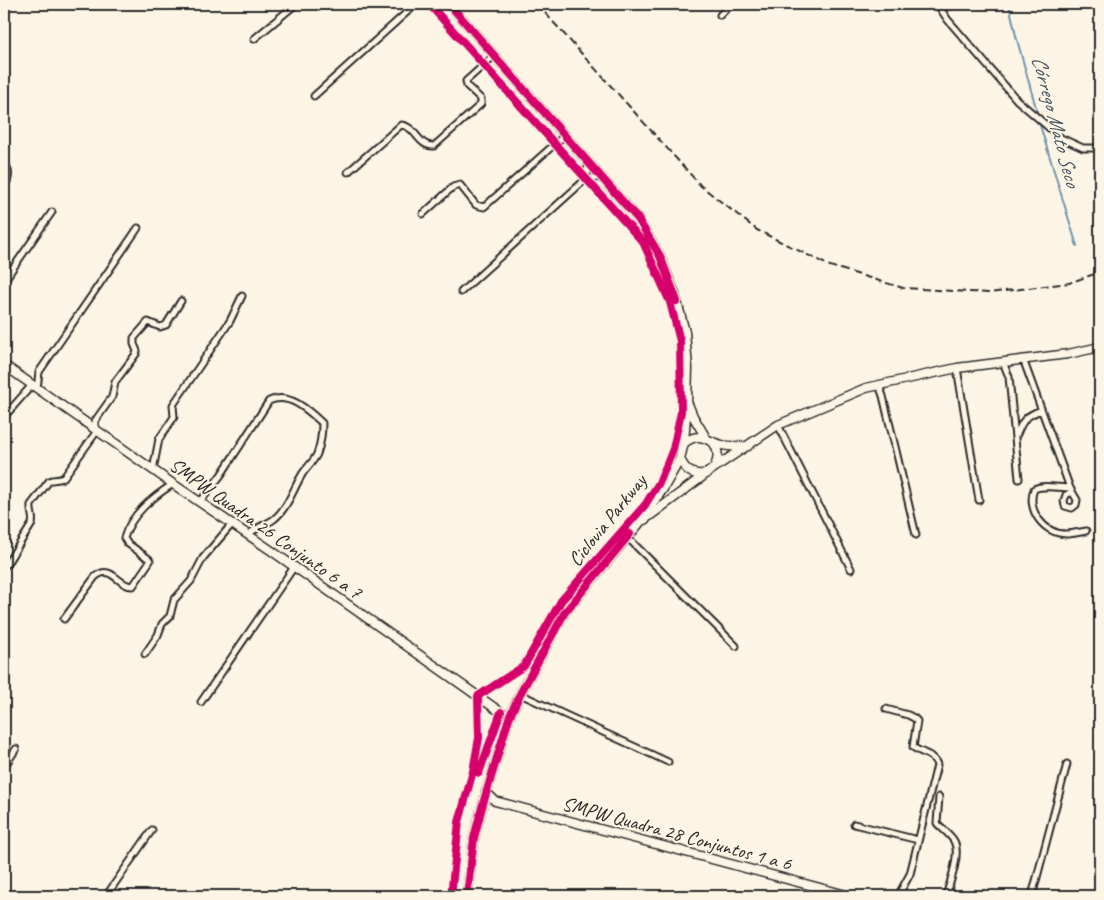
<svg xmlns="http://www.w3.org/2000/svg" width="1104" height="900" font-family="Caveat,sans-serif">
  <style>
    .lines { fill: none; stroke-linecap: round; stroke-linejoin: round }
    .stream { stroke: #6f93aa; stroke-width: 2 }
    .street-casing { stroke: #2b2b2b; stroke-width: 9 }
    .secondary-casing { stroke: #2b2b2b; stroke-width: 11 }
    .street { stroke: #fcf5e5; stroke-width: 5 }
    .secondary { stroke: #fcf5e5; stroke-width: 8 }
    .rail { stroke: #2b2b2b; stroke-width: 2; stroke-dasharray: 8 4; stroke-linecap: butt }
    .cycleway-casing { stroke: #fcf5e5; stroke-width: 11 }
    .cycleway { stroke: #d6006c; stroke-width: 8 }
    .labels { text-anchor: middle; stroke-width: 4; stroke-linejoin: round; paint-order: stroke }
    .street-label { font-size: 20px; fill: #2b2b2b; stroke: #fcf5e5 }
    .water-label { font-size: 21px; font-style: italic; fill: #485660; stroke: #fcf5e5 }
  </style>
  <rect width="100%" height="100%" fill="#fcf5e5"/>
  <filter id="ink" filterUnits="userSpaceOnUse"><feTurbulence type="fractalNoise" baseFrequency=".02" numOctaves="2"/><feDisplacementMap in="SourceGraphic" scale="10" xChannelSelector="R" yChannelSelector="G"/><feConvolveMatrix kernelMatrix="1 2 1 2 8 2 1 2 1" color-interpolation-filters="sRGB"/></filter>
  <g filter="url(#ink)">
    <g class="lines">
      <!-- stream -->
      <path class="stream" d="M1009,4L1016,36L1038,115
        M1039,122L1077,246"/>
      <!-- street casing -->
      <g class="street-casing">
        <path id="street" d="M937,4L948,20L1017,100L1061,138L1083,148H1100
          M720,15L731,4
          M254,39L296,4
          M314,96L416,4
          M4,162C10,171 10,178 4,187
          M348,172L401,125C416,126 418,147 434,146L481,104V99L467,86L466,81L495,55
          M587,178L588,161
          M423,214L453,187L460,185L476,205L484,207L565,135
          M4,281L52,212
          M461,292L587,178H601
          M1023,359L1070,488L1077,500L1076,505L1072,508L1065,506L1064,501L1066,495L1072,492
          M1003,362L1009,377L1019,479
          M957,368L979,500
          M879,385L883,396L916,535
          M37,389L39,372L138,228
          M4,417L32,385
          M778,425L851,569
          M95,429V421L112,397L115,382L136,354L137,351L134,344V338L148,322L160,327L166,325L181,301
          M1017,434C1023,419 1026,416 1041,410
          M153,470L159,439L174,417L173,405L230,321L242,296
          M1070,488C1058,488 1044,484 1034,489C1026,510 1044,534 1066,534C1072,534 1080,532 1086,531
          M200,502L221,475L269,401C289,392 308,410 322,423C322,434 321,443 317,454C314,461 308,466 303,473C294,487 288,508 274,519C266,525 256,527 248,535
          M627,537L736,646
          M6,565L32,524C34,517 30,512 31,505L49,481C54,478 60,481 64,477L97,431
          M64,619L95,577C112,563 118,587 133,586L150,561L149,559L127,543L124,538C131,514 153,497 173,484
          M145,654L158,635L162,624L170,616L174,600L191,581L203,558L232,524
          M520,694L668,762
          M201,702L294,567
          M886,709L908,715L914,718L917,721L913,747C920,753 934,754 937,765L910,874L898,896
          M4,767L16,749
          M939,797L937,823C942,829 950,834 954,841C961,854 950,882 946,896
          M854,824L918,840
          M106,896L152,830
          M1032,896L1067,764"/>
      </g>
      <!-- secondary casing -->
      <g class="secondary-casing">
        <path id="secondary" d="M449,4L638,219L660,256L675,294L685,332L688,368L687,403L684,443L680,459L663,489L638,525L565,612L520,694L509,718L482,807L474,838L467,896
          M941,4L947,5L959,4
          M4,365L173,484L269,549L509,718
          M688,404L693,416L706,438
          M713,442C719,451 719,458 714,468
          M684,443C702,430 706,442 722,445C730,447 739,446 748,446
          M680,459C685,470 692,476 705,474
          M644,520L714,468L778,425L866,388L957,368L1068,354L1100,347
          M486,792L495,801L850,896"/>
      </g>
      <!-- street -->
      <use href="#street" class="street"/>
      <!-- secondary -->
      <use href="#secondary" class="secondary"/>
      <!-- rail -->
      <path class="rail" d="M537,4L701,186L757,230L830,266L903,288L988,293L1069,283L1100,272"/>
      <!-- cycleway casing -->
      <g class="cycleway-casing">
        <path id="cycleway" d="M429,4L643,242L670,302L680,341L681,412L673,449L660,481L645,505L561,601L524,666L478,696L479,738L473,771L459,822L451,896
          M449,4L638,219L660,256L677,301
          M479,773L501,712
          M467,896L474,838L482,807L509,718L520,694L565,612L630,534"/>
      </g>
      <!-- cycleway -->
      <use href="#cycleway" class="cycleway"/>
    </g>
  </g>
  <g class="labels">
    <!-- street labels -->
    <g class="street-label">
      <text transform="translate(607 520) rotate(-51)" y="7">Ciclovia Parkway</text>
      <text transform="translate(266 528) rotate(35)" y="7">SMPW Quadra 26 Conjunto 6 a 7</text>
      <text transform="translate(677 833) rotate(15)" y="7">SMPW Quadra 28 Conjuntos 1 a 6</text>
    </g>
    <!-- water labels -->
    <g class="water-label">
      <text transform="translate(1056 121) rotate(75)" y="7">Córrego Mato Seco</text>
    </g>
  </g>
  <!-- margin -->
  <rect width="1104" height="900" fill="none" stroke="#fcf5e5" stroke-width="20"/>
  <rect x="10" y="10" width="1084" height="880" fill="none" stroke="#2b2b2b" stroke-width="2" filter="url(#ink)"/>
</svg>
